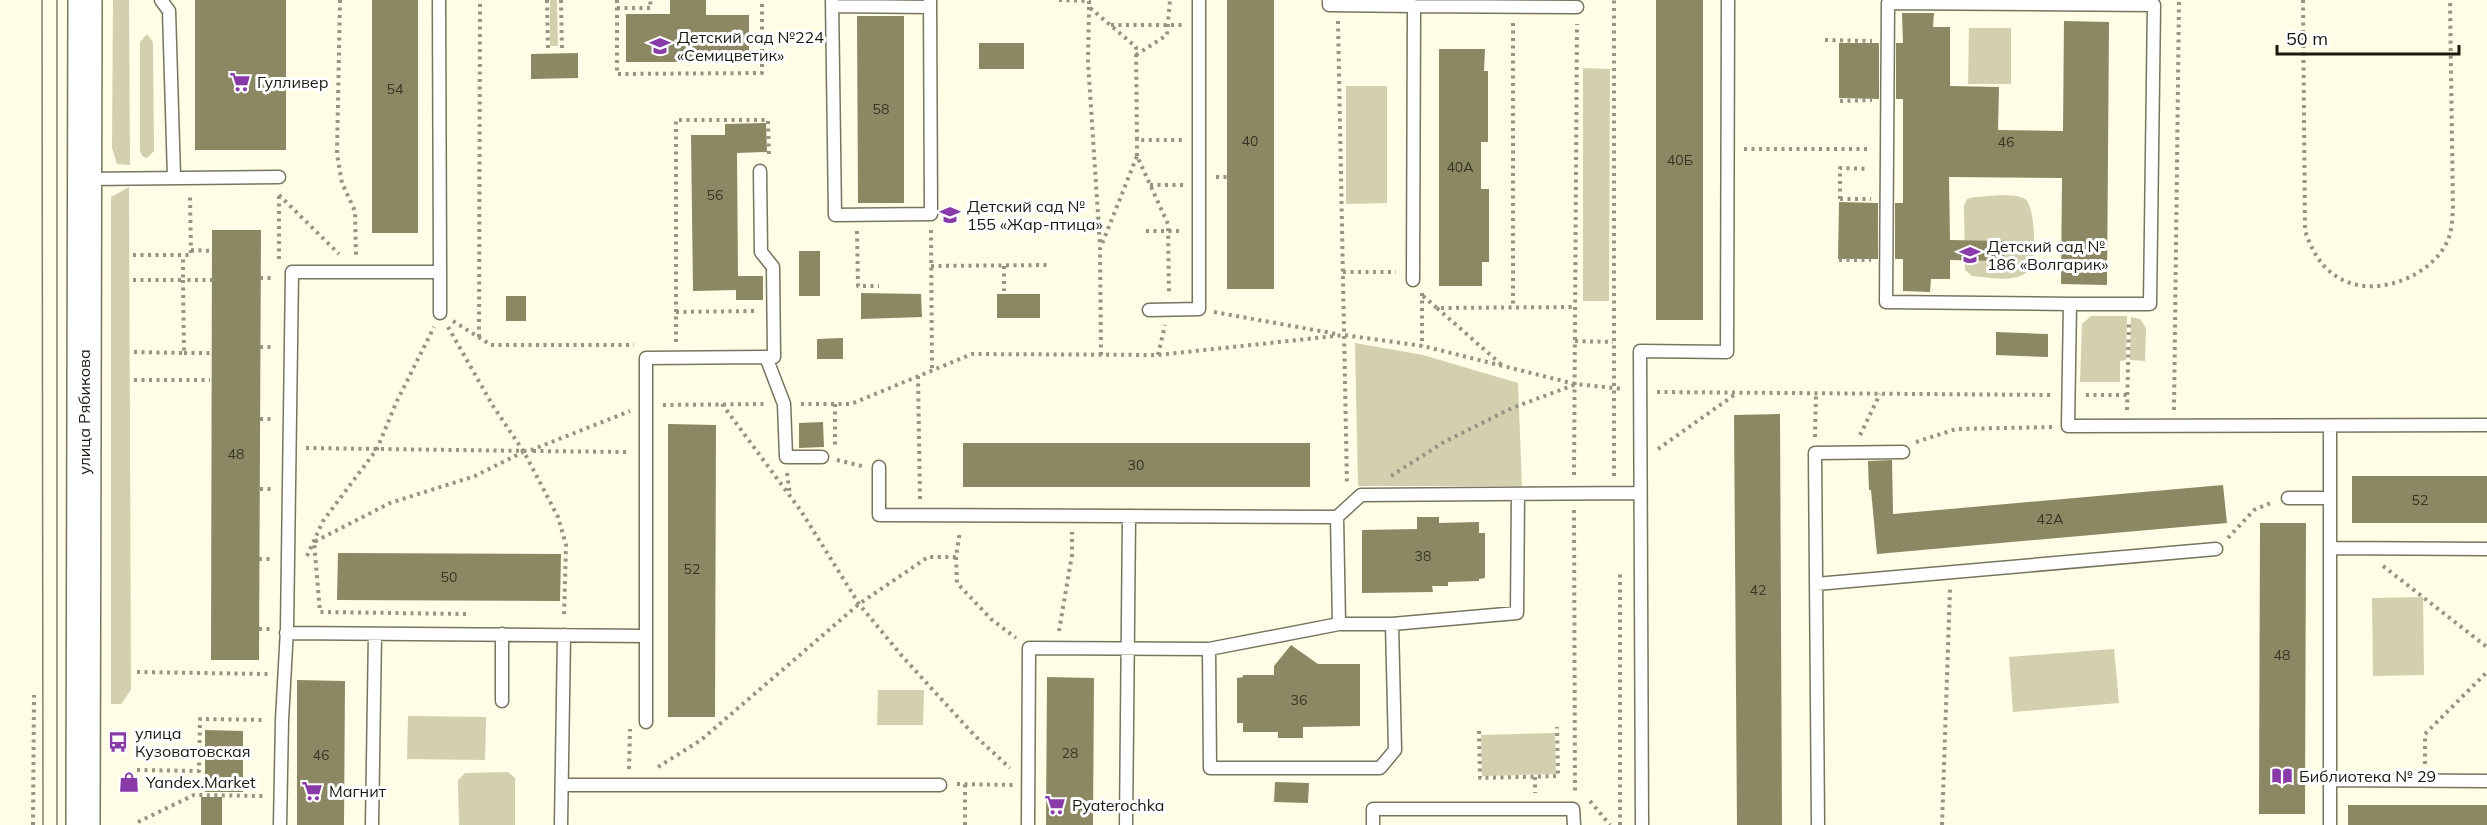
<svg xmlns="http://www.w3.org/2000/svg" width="2487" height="825" font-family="Mulish,sans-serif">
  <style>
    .green { fill: #d2d0af }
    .building { fill: #8b8863 }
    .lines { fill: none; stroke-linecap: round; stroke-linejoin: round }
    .lane-casing { stroke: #767560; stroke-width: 15 }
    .primary-casing { stroke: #767560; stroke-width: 36 }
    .path { stroke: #969584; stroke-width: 4; stroke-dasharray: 3 4.5; stroke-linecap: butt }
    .lane { stroke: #fff; stroke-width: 12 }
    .primary { stroke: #fff; stroke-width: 33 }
    .tram { stroke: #807f6f; stroke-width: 1.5 }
    .labels { text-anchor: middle; stroke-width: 6; stroke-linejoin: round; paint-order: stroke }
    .number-label { font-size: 14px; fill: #363626 }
    .poi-label { font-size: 16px; fill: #1a1a11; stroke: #fff; text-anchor: start }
    .street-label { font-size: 16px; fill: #1a1a11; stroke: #fff }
  </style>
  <rect width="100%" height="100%" fill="#fffde5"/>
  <!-- green -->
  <path class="green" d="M113,0H129L130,165L117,164L112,148Z
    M550,0H557L558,46H550Z
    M1969,28H2011V84H1968Z
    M147,34L153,42L154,151L147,158L142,156L140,150V42Z
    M1583,68L1610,69L1609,301H1583Z
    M1346,86H1387V203L1346,204Z
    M129,187L131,690L121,704H111V197Z
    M1974,197C1988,197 2013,192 2025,199C2035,205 2036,254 2032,265C2030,270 2027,273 2022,275C2010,282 1986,277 1972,276L1965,270L1964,206L1967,199Z
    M2091,316H2127L2126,360L2120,361V382H2080L2082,324Z
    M2131,317L2140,319L2146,328L2145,361L2130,360Z
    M1355,343L1423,355L1518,383L1522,486H1358Z
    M2423,597L2424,675L2373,676L2372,598Z
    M2114,649L2119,703L2013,712L2009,657Z
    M878,690H924L923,725H877Z
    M408,716L486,717L485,760L407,759Z
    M1555,733L1556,774L1482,776L1481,735Z
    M508,772L515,778V825H459L458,780L465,773Z"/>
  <!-- building -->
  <path class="building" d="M195,0H286V150H195Z
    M372,0H418V233H372Z
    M670,0H706V15H749V62H626V14H670Z
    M1227,0H1274V289H1227Z
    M1656,0H1703V320H1656Z
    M1902,13H1934L1933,27H1950V86L1999,87L1998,130L2063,131L2064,21L2109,22L2107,285L2061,284L2062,178L1949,177L1950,240L2005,241L2004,261L1950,260V279H1931L1930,292L1903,291V259H1895V203H1903V99H1896V43H1903Z
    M857,16H904V203H858Z
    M979,43H1024V69H979Z
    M1839,43H1879V99L1839,98Z
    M1439,49H1485L1484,71H1488V142H1481V189H1489V262H1482V286H1439Z
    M578,53V78L531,79V54Z
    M766,123L767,152L737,153L738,276H763V300H736V290L693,291L691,135H725V124Z
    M1839,202L1878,203V259H1838Z
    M212,230H261L259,660H211Z
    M799,251H820V296H799Z
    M861,293L921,294L922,317L861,319Z
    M997,294H1040V318H997Z
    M506,296H526V321H506Z
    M1996,332L2048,334V357L1996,355Z
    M843,338V359H817V339Z
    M1780,414L1782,825H1737L1734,415Z
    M823,422L824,447L799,448V423Z
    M668,424L716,425L715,717H668Z
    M963,443H1310V487H963Z
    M1892,460L1893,514L2223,485L2227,523L1877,554L1871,490H1869L1868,461Z
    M2352,476H2487V523H2352Z
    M1417,517H1439V523L1479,522V533H1485V578L1479,579V581L1448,582V586H1432L1433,592L1362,593V530L1417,529Z
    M2260,523H2306L2305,814H2259Z
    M338,553L561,554L560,601L337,600Z
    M1291,645L1318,664H1360V726L1303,727V738H1278V732H1243V723H1237V678L1243,677V675H1274V666Z
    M1047,677L1094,678L1093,825H1046Z
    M297,680L345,681L344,825H297Z
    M205,730L243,731V792H205Z
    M1275,782L1309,783L1308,803L1274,802Z
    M201,797H222V825H201Z
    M2348,805H2487V825H2348Z"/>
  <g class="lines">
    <!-- lane casing -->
    <g class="lane-casing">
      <path id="lane" d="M161,0L169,11L174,177
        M832,0L835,215L931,214L930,0
        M1329,0V5L1414,6L1413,280
        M832,6L930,7
        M1414,6L1577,7
        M86,179L279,177
        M2070,304L1886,302L1888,3L2154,5L2150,304H2070L2068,426L2487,425
        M1149,310L1199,309V0
        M440,313V272
        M766,357L784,404L786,457H822
        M2330,426V548
        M879,467V515L1337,517L1339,624L1209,649L1029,648L1028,825
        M2288,498H2330
        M1337,517L1361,495L1640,493
        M1816,584L2216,549
        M1339,624H1392L1517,613L1518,494
        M286,633L645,636
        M502,634V701
        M1209,649L1210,768H1380L1395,750L1392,624
        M646,722V358L774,357L773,267L761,252L760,171
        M2330,780L2487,781
        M562,785H940
        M280,825L282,720L287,629L292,272H440L439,0
        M372,825L375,634
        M561,825L564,635
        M1126,825L1129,516
        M1373,825V809H1573L1574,825
        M1642,825L1640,351L1727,352L1728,0
        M1818,825L1815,453L1903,452
        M2330,825V548L2487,549"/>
    </g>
    <!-- primary casing -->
    <g class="primary-casing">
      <path id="primary" d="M83,825L85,0"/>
    </g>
    <!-- path -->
    <path class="path" d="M340,0L337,154L342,183L355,211L356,256
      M547,0L548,51
      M561,0L562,51
      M617,0V74L762,73V0
      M1059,0L1089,1V7L1136,47L1137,140H1183
      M2303,0L2305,231C2312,250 2320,267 2339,278C2376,300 2438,275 2450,234C2452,227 2452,219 2453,211L2450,0
      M1089,7L1088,62L1100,245
      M617,8H651L650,0
      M1338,21L1347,485
      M1513,23V307
      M1111,25H1183
      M1825,40L1872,41
      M1136,55L1167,35L1170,0
      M1840,101L1872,100
      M1744,149H1871
      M1137,156V140
      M1216,177H1227
      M1150,185H1183
      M279,195L339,254
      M1840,199V168L1869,169
      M1840,199H1871
      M931,230L932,371
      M857,231L858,286H879
      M1146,231H1181
      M191,250L213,251
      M133,255H191L190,196
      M279,259V194
      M1839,260H1871
      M931,266L1048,265
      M1004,266V291
      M1343,272H1396
      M260,278H275
      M133,280H183V255
      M1422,293V346
      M1423,296L1437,308L1575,307
      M1437,308L1503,366
      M676,312L756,311
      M1214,312L1337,334
      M453,321L491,345H634
      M448,327L493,406L524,452L558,517L566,545L564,618
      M479,337L480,0
      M1575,341L1613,342
      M676,342V120H768L769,158
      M260,347H274
      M134,352L184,353L183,280H214
      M184,353H211
      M1101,355L1100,249L1137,156L1168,224L1169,294
      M1158,355L1165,325
      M918,376L920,499
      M134,380H210
      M1657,392L2052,395
      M2086,395H2127
      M722,404L801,511L859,604L902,656L974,735L1010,768
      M801,404H851L972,354L1158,355L1344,335L1423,346L1575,384L1623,389
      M835,404V445
      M663,405L766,404
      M2127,410L2129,322
      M2174,410L2179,0
      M260,419H274
      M1860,435L1880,394
      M1815,437L1816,393
      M1916,442L1956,429L2053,427
      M306,448L529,451L630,411
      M1658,449L1737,393
      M533,451L630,452
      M837,460L862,466
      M787,473L790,495
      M1574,475L1577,24
      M1391,476L1444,442L1512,408L1574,385
      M1614,476V0
      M260,489H271
      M1574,510L1575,793
      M2228,538L2254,510L2273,502
      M307,556L323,521L377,449L396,403L434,327
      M956,557L957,583L991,619L1016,638
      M259,559H271
      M2383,566L2487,647
      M466,614L320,612L314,542L390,503L475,476L523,452
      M259,629H270
      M1059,631L1072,555V532
      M137,672L268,674
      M1479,731L1480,778L1558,776L1557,727
      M2425,764V734L2487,672
      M658,767L701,740L859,604L928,557H956L960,531
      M629,769L630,729
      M137,770L199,771L200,719L265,720
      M1535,777V793
      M957,784L1013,785
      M1590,801L1610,825
      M138,822L194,795L263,796
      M33,825L34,695
      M965,825V784
      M1620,825V573
      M1942,825L1950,589"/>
    <!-- lane -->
    <use href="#lane" class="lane"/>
    <!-- primary -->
    <use href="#primary" class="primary"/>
    <!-- tram -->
    <path class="tram" d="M42,0L43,825
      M57,0V825"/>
  </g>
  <!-- icons -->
  <defs>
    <g id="school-bare" transform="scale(1.62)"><path d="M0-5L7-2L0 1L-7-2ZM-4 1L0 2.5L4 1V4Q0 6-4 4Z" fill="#893aa9" stroke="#fff" stroke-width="2.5" paint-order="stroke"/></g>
    <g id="supermarket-bare" transform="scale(1.62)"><path d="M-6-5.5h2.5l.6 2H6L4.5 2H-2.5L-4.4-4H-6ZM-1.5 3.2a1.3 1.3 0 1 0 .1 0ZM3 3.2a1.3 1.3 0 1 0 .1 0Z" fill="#893aa9" stroke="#fff" stroke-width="2.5" paint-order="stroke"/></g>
    <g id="bus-bare" transform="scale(1.62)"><path d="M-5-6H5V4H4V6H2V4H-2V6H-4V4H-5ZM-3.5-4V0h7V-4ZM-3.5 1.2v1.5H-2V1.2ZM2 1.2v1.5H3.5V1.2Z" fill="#893aa9" stroke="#fff" stroke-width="2.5" paint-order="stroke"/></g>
    <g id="library-bare" transform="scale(1.62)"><path d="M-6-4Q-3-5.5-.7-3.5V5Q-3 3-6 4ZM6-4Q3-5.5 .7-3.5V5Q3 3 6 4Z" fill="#893aa9" stroke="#fff" stroke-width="2.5" paint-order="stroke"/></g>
    <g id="shop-bare" transform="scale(1.62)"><path d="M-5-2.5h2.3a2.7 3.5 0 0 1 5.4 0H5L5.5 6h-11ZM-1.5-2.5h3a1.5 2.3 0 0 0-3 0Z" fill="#893aa9" stroke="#fff" stroke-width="2.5" paint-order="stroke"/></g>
  </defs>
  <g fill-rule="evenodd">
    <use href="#school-bare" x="660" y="46"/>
    <use href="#supermarket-bare" x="240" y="82"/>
    <use href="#school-bare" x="950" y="215"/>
    <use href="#school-bare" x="1970" y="255"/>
    <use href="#bus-bare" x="118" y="742"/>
    <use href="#library-bare" x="2282" y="776"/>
    <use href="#shop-bare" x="129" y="782"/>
    <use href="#supermarket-bare" x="312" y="791"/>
    <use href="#supermarket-bare" x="1055" y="805"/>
  </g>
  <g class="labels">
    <!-- number labels -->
    <g class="number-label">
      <text x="395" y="94">54</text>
      <text x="881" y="114">58</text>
      <text x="1250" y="146">40</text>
      <text x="2006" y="147">46</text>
      <text x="1680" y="165">40Б</text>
      <text x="1460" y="172">40А</text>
      <text x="715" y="200">56</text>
      <text x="236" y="459">48</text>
      <text x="1136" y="470">30</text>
      <text x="2420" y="505">52</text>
      <text x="2050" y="524">42А</text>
      <text x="1423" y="561">38</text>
      <text x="692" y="574">52</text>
      <text x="449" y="582">50</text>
      <text x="1758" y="595">42</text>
      <text x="2282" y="660">48</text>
      <text x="1299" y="705">36</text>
      <text x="1070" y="758">28</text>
      <text x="321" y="760">46</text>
    </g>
    <!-- poi labels -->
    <g class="poi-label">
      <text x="677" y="43">Детский сад №224<tspan x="677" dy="18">«Семицветик»</tspan></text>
      <text x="257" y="88">Гулливер</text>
      <text x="967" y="212">Детский сад №<tspan x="967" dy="18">155 «Жар-птица»</tspan></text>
      <text x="1987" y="252">Детский сад №<tspan x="1987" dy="18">186 «Волгарик»</tspan></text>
      <text x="135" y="739">улица<tspan x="135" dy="18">Кузоватовская</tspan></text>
      <text x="2299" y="782">Библиотека № 29</text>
      <text x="146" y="788">Yandex.Market</text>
      <text x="329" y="797">Магнит</text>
      <text x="1072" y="811">Pyaterochka</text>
    </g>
    <!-- street labels -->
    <g class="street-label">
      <text transform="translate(84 412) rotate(-90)" y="6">улица Рябикова</text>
    </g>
  </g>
  <!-- scale -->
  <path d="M2277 45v9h182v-9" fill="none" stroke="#1a1a11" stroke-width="3"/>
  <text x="2286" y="45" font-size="18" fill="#1a1a11" stroke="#ffffff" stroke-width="4.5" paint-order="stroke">50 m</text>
</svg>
